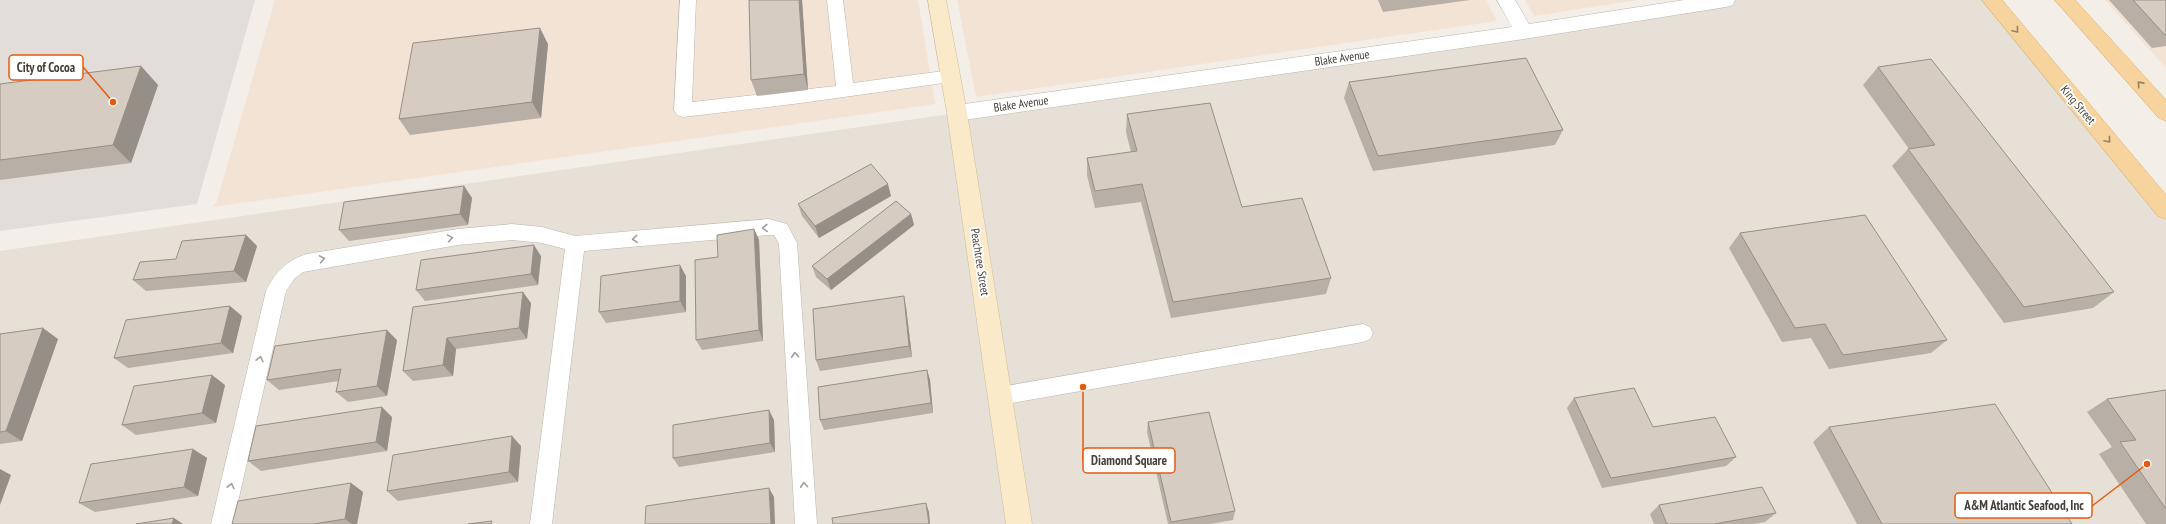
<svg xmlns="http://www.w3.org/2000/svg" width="2166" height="524" font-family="'PT Sans Narrow',sans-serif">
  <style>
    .residential { fill: #e6e0d6 }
    .commercial { fill: #f3e3d5 }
    .industrial { fill: #e2ddd9 }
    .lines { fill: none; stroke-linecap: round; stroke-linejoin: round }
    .lane-casing { stroke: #bdb5ab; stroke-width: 1 }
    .street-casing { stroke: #bdb5ab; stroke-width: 1 }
    .secondary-casing { stroke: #cfbc9b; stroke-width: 1 }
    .primary-casing { stroke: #dbaf6e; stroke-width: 1 }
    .lane { fill: #fff; fill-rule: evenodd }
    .street { fill: #fff; fill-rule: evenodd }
    .secondary { fill: #faeaca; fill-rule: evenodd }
    .primary { fill: #f7d49d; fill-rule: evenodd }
    .wall { fill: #b8afa6 }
    .shaded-wall { fill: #968f87 }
    .building { fill: #d6ccc1; stroke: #968f87 }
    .oneway { stroke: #958265 }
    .oneway2 { stroke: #a29e9b }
    .labels { text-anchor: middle; stroke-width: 3.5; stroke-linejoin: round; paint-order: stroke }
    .street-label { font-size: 12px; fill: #453e37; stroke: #fff }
    .leader { fill: none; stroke: #e8590c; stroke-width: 1.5 }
    .callout-dot { fill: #e8590c; stroke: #fff; stroke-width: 1.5 }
    .callout { fill: #fff; stroke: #e8590c; stroke-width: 1.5 }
    .callout-label { font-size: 13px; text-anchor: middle; font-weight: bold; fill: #453e37 }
  </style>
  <rect width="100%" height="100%" fill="#f3eee8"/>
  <!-- residential -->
  <path class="residential" d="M1714,0H1991L2166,210V524H0V251L957,113Z"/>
  <!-- commercial -->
  <path class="commercial" d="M275,0H918L935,104L213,207L217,201Z
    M957,0H1486L1497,21L976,97Z
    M1525,0H1638L1534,16Z
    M2105,0H2166V68Z"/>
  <!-- industrial -->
  <path class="industrial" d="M0,0H255L197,204L0,231Z"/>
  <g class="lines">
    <!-- lane casing -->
    <g class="lane-casing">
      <path id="lane" d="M680,0H696L692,102L836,86L827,0H843L853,83L951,70L957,72L960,76L957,80L951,82L801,103L683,117L677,115L674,110Z
        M769,219L787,224L797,243L817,524H795L779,244L774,235H769L584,251L552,524H530L565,249L542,243L512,240L458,245L303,272L295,278L286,291L233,524H211L266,291C276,271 286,261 307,254L458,229L512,224L542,227L575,236Z
        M1363,324L1370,327L1373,333L1370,339L1363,342L1000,405L993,402L990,396L993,390L1000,387Z"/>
    </g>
    <!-- street casing -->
    <g class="street-casing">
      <path id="street" d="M1497,0H1515L1529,24L1684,0H1735L1733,5L1726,7L1524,39L957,121L950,118L947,113L950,108L957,105L1512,27Z"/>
    </g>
    <!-- secondary casing -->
    <g class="secondary-casing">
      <path id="secondary" d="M928,0H946L967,113L1032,524H1006L947,113Z"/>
    </g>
    <!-- primary casing -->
    <g class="primary-casing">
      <path id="primary" d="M1982,0H2002L2166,195V219L2158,216Z
        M2055,0H2075L2166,100V121L2159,118Z"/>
    </g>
    <!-- lane -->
    <use href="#lane" class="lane"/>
    <!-- street -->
    <use href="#street" class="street"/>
    <!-- secondary -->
    <use href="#secondary" class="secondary"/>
    <!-- primary -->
    <use href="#primary" class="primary"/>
  </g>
  <!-- wall -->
  <path class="wall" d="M749,0H802L808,90L757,96L751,80Z
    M1378,0H1470L1383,12Z
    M2109,0H2166V46L2152,48Z
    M548,44L541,118L410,135L399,119Z
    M141,66L158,85L131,163L0,180V84Z
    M1878,67L2114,292L2093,308L2004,323L1892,166L1908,149H1909L1863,85Z
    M1349,82L1563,130L1555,145L1373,171L1344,98Z
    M1127,114L1242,207L1331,278L1326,294L1171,318L1141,202L1095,208L1087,175V158L1131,152L1126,132Z
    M464,186L472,198L468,225L349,241L339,230Z
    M891,196L819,238L802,216L798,204Z
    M911,214L914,225L831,290L816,277L812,266Z
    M754,229L759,240L763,341L702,350L696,340L718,257Z
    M1740,233L1947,340L1931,353L1829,369L1811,338L1782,342L1729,248Z
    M246,235L257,246L246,282L146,291L133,280L176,259Z
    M541,256L538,285L425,301L416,290Z
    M686,276V312L606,323L599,312Z
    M531,303L527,339L456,349L453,376L413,381L403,371L413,307Z
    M906,307L912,357L820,371L816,360Z
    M242,316L233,353L128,368L114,358Z
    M0,334L58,339L22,441L0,444Z
    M397,340L387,396L348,402L336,392L339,381L279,390L267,380Z
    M927,370L930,380L933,413L824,430L820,420Z
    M225,385L216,423L136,435L122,425Z
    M2166,390V524H2146L2099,454L2112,447L2087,412L2107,399Z
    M1574,398L1653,427L1736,457L1726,466L1602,488L1567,408Z
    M392,417L387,451L261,471L248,461Z
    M774,420L775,452L679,467L673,458Z
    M1148,422L1235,511L1233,520L1210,524H1168L1147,432Z
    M1829,427L2072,524H1857L1813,442Z
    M521,446L518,482L398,501L387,491Z
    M193,449L207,458L198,496L95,512L79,503Z
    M351,483L363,492L357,524H232Z
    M1659,505L1776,513L1765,522L1753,524H1654L1650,514Z"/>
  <!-- shaded-wall -->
  <path class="shaded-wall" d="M799,0H802L808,90L804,74Z
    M540,28L548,44L541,118L532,102Z
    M141,66L158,85L131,163L113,145Z
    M888,184L891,196L819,238L815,226Z
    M464,186L472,198L468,225L460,214Z
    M911,214L914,225L831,290L827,279Z
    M754,229L759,240L763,341L759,330Z
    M246,235L257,246L246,282L234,271Z
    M534,245L541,256L538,285L531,274Z
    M680,265L686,276V312L680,301Z
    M523,292L531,303L527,339L519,328Z
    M904,296L906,307L912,357L909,346Z
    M230,306L242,316L233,353L221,343Z
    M43,328L58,339L22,441L6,431Z
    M387,330L397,340L387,396L377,386Z
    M447,338L456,349L453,376L443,365Z
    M927,370L930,380L933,413L931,403Z
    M212,375L225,385L216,423L202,413Z
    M382,407L392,417L387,451L376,442Z
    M769,410L774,420L775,452L770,443Z
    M512,436L521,446L518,482L509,472Z
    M193,449L207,458L198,496L184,487Z
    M0,469L11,475L0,505Z
    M351,483L363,492L357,524H352L345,519Z
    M769,488L774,497L775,524H771Z
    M926,503L929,512L930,524H929Z
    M174,518L183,524H172Z"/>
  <!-- building -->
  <path class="building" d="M749,0H799L804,74L751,80Z
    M2133,0H2166V35H2165Z
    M540,28L532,102L399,119L413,43Z
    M1526,58L1563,130L1378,156L1349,82Z
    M1931,59L2114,292L2024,307L1908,149L1935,145L1878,67Z
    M141,66L113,145L0,160V84Z
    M1210,103L1242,207L1302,198L1331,278L1173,302L1142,184L1095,191L1087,158L1137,151L1127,114Z
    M871,164L888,184L815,226L798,204Z
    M464,186L460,214L339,230L344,202Z
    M896,201L911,214L827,279L812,266Z
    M1865,215L1947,340L1843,355L1825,324L1795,328L1740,233Z
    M754,229L759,330L696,340L695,260L718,257L717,235Z
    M246,235L234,271L133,280L140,262L176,259L182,241Z
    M534,245L531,274L416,290L421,260Z
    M680,265V301L599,312L601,276Z
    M523,292L519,328L447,338L443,365L403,371L413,307Z
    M904,296L909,346L816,360L813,309Z
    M230,306L221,343L114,358L126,320Z
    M43,328L6,431L0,432V334Z
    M387,330L377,386L336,392L341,369L267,380L275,346Z
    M927,370L931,403L820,420L818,387Z
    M212,375L202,413L122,425L134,386Z
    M1634,388L1653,427L1715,417L1736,457L1611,478L1574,398Z
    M2166,390V509L2120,442L2136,440L2107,399Z
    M1995,404L2072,524H1882L1829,427Z
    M382,407L376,442L248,461L256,426Z
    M769,410L770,443L673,458V425Z
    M1209,412L1235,511L1171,522L1148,422Z
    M512,436L509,472L387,491L393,455Z
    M193,449L184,487L79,503L91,464Z
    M351,483L345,519L313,524H232L238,501Z
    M1762,487L1776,513L1714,524H1667L1659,505Z
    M769,488L771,524H645L646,506Z
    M926,503L929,524H833L832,518Z
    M174,518L172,524H136Z
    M492,521L491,524H468Z"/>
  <!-- one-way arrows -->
  <defs><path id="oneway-chevron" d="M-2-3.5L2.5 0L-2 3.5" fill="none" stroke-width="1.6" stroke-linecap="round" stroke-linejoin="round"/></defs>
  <g class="oneway">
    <use href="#oneway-chevron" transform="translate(2016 30) rotate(50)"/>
    <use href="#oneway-chevron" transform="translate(2140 84) rotate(-132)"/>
    <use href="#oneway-chevron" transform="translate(2108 140) rotate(50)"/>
  </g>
  <g class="oneway2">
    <use href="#oneway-chevron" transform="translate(765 228) rotate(178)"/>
    <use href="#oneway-chevron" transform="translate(450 238) rotate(-9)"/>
    <use href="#oneway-chevron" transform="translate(635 239) rotate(175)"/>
    <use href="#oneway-chevron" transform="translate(322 259) rotate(-10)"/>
    <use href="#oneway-chevron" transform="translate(795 355) rotate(-94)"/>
    <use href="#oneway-chevron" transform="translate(260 359) rotate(-77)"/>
    <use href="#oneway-chevron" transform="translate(804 485) rotate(-94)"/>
    <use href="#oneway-chevron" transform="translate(231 486) rotate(-77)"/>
  </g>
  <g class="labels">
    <!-- street labels -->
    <g class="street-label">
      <text transform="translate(1342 58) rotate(-8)" y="4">Blake Avenue</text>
      <text transform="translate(1021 104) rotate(-8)" y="4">Blake Avenue</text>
      <text transform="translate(2078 105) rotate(50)" y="4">King Street</text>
      <text transform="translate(980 262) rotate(81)" y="4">Peachtree Street</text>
    </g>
  </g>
  <!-- callouts -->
  <path class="leader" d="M113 102L83 67M1083 387L1083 461M2147 464L2092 506"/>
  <g class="callout-dot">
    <circle cx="113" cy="102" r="4"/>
    <circle cx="1083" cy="387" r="4"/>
    <circle cx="2147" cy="464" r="4"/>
  </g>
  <g class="callout">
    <rect x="9" y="55" width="74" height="25" rx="4"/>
    <rect x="1083" y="448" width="92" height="25" rx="4"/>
    <rect x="1955" y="493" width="137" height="25" rx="4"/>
  </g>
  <g class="callout-label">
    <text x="46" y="72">City of Cocoa</text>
    <text x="1129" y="465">Diamond Square</text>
    <text x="2024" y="510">A&amp;M Atlantic Seafood, Inc</text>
  </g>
</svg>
